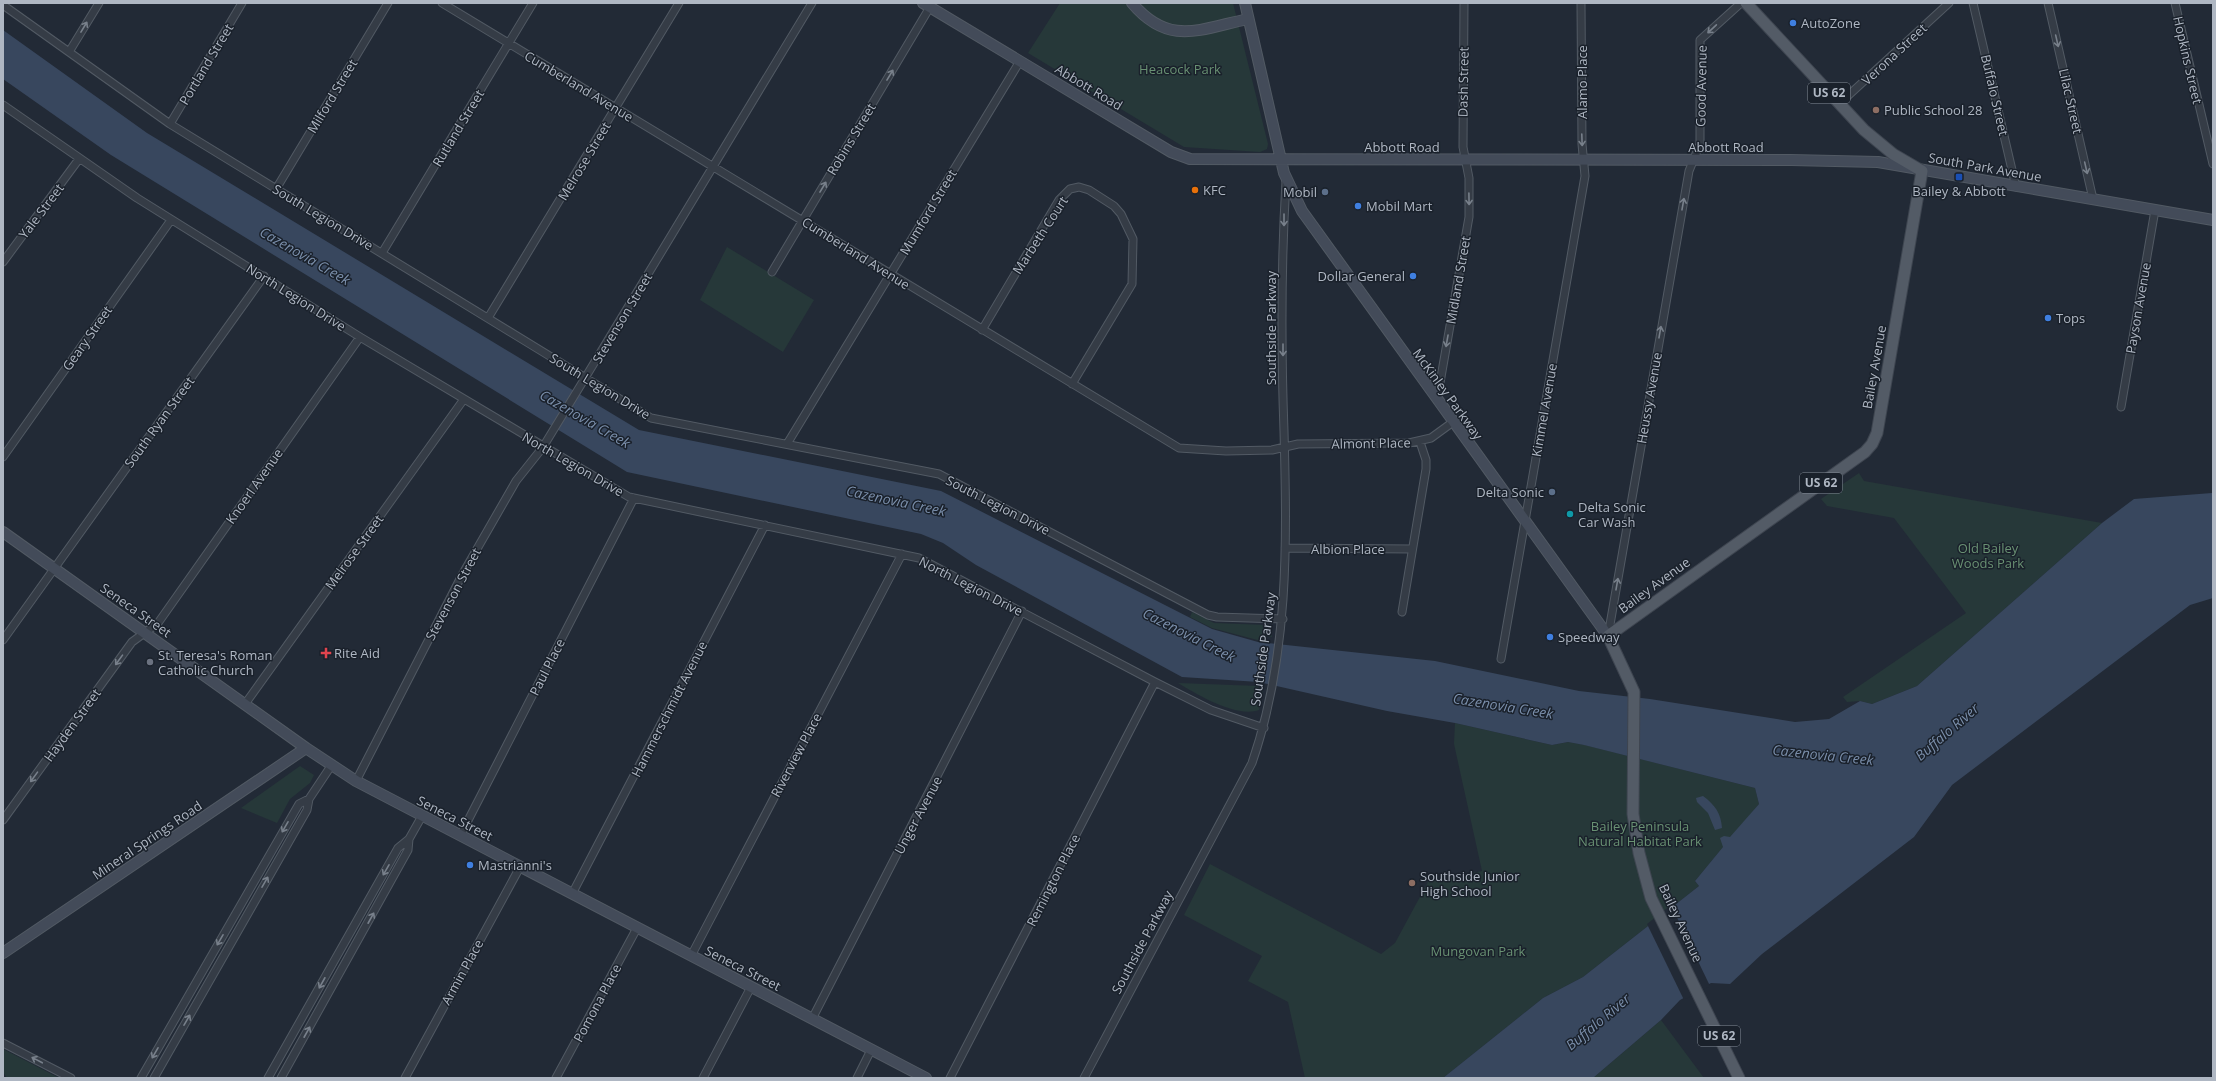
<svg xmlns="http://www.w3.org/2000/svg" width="2216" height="1081" font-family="'Open Sans',sans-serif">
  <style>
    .green { fill: #263839 }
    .water { fill: #38475e }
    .pier { fill: #222a36 }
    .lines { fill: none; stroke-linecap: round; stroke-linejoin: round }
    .street-casing { stroke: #525a64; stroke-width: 9 }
    .secondary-casing { stroke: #525a64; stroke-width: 12 }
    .primary-casing { stroke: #3e4550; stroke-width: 13 }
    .street { stroke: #353c46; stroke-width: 7 }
    .secondary { stroke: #434b59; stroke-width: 10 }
    .primary { stroke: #535b66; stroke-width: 11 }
    .oneway { stroke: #78808b }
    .shop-dot { fill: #3f7fe0; stroke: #1a212b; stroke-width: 1.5 }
    .education-dot { fill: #8d6e63; stroke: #1a212b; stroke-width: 1.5 }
    .transit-dot { fill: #1a4fb4; stroke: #1a212b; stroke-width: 1.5 }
    .food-dot { fill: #e8710a; stroke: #1a212b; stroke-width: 1.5 }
    .service-dot { fill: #5c6f8a; stroke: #1a212b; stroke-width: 1.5 }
    .culture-dot { fill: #0f9aa8; stroke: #1a212b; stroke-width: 1.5 }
    .health-dot { fill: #e0444e; stroke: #1a212b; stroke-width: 1.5 }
    .worship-dot { fill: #6b7280; stroke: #1a212b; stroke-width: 1.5 }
    .labels { text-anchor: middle; stroke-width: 3; stroke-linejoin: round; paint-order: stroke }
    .shield { fill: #1a212b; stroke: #828a95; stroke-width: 1 }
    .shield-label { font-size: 12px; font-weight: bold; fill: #afb7c3 }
    .poi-label { font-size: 13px; fill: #afb7c3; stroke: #1a212b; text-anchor: start }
    .street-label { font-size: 13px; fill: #afb7c3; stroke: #1a212b }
    .park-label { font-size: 13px; fill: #699173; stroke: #1a212b }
    .water-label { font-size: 14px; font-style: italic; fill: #7a8eaa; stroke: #1a212b }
  </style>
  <rect width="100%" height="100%" fill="#222a36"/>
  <!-- green -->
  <path class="green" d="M1060,3H1233L1268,144L1267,149L1260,152L1184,147L1028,53Z
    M727,247L814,300L783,352L700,300Z
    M1859,473L1864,481L2102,523L1917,686L1872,704L1860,701L1847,702L1843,697L1966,613L1894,518L1827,506L1821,499Z
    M1192,612L1214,623L1266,625L1270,628L1272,637L1266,636L1265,642L1212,628L1190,617Z
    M1178,683L1259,686L1258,689L1263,690L1259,710C1236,718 1198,695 1178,683Z
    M1455,723L1552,745L1568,742L1585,745L1755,788L1759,804L1695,881L1699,886L1583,977L1543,998L1443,1078H1305L1288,1002L1248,981L1262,956L1184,915L1210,864L1381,954L1395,943L1428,882L1482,871L1454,744Z
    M300,766L314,775L310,783L290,799L277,823L241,808Z
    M1661,1020L1704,1078H1593Z
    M3,1049L59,1078H7L3,1072Z"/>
  <!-- water -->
  <path class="water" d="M3,30L147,133L639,430L941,491L1212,629L1258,642L1435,661L1579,691L1650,699L1795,722L1829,719L1860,701L1872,704L1917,686L2102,523L2134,499L2212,493L2213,598L2190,605L1952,785L1914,837L1762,954L1730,984L1711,983L1680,1000L1661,1020L1593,1078H1443L1543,998L1583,977L1699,886L1695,881L1723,847L1720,838L1724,836L1730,837L1759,804L1755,788L1584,745L1568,742L1552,745L1455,723L1387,711L1259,682L1182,677L976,565L943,543L921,534L627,472L111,155L3,79Z
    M1703,796C1715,805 1721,813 1722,828L1715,830L1708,813L1697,802L1696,798Z"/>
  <!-- pier -->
  <path class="pier" d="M1671,905L1710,986L1684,1000L1647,924Z"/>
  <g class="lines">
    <!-- street casing -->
    <g class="street-casing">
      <path id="street" d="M442,3L1179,448L1226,451L1272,450L1298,444L1409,443L1431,438L1453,422
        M1973,3L2016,187
        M2048,3L2093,199
        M2175,3L2213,164
        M3,5L170,124L651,418L939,474L1208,615L1217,617L1283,619
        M69,52L99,3
        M1839,104L1949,3
        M3,105L137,198L360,337L629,497L919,558L1155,682L1211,710L1264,728
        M170,124L242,3
        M276,189L388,3
        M382,253L533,3
        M3,262L79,159
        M772,272L930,7
        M488,318L679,3
        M982,330L1059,200L1070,189L1079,187L1089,190L1114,206L1121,214L1133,239L1132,284L1072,384
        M1437,400L1469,217V178L1463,147L1464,3
        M2121,407L2155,210
        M787,444L1020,61
        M3,457L171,220
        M1285,548L1412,549
        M1402,612L1426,469V460L1420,442
        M1608,636L1689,171L1700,144V40L1741,3
        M3,640L264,276
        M1501,659L1585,176L1582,144L1581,3
        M245,704L464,399
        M356,781L462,575L516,481L543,447L582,383L812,3
        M3,820L132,642L158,623L360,337
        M460,836L634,498
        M572,894L765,525
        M691,956L902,554
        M812,1019L1022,611
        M3,1043L71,1078
        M141,1078L299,804L309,799
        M154,1078L307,810L309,799L331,766
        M268,1078L398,848L409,839L422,816
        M281,1078L408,850L409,839
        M405,1078L520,867
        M556,1078L637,928
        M703,1078L751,987
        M857,1078L871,1050
        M950,1078L1155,682
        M1084,1078L1252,763C1289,655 1287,544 1284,431C1281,348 1281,264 1286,181"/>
    </g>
    <!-- secondary casing -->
    <g class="secondary-casing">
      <path id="secondary" d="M923,3L1171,152L1190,159L1791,160L1878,162L2213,220
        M1132,3C1169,47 1200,29 1248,19
        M1245,3L1284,173L1302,211L1608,636
        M3,532L306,748L356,781L926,1078
        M3,953L306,748"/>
    </g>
    <!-- primary casing -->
    <g class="primary-casing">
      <path id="primary" d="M1739,1078L1651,898L1639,853L1633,814L1634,692L1608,636L1865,452L1872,444L1877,433L1922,171L1893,154L1864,130L1746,3"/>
    </g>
    <!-- street -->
    <use href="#street" class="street"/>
    <!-- secondary -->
    <use href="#secondary" class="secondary"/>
    <!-- primary -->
    <use href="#primary" class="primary"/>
  </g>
  <!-- one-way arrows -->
  <defs><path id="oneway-shaft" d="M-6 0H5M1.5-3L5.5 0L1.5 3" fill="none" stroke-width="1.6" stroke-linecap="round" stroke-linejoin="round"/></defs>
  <g class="oneway">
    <use href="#oneway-shaft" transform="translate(84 27) rotate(-59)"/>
    <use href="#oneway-shaft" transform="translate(1712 29) rotate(137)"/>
    <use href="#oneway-shaft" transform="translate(2057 41) rotate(77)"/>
    <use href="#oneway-shaft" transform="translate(890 75) rotate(-59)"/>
    <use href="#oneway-shaft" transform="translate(1582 140) rotate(88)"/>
    <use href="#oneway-shaft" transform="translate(2086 168) rotate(77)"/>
    <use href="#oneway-shaft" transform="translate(823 187) rotate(-59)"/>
    <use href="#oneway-shaft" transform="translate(1469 199) rotate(89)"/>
    <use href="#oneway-shaft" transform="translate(1683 204) rotate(-80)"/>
    <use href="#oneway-shaft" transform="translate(1284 220) rotate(90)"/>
    <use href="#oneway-shaft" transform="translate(1660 332) rotate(-80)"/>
    <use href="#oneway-shaft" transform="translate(1447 341) rotate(100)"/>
    <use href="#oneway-shaft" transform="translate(1283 350) rotate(90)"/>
    <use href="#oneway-shaft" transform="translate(1617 584) rotate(-80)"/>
    <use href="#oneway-shaft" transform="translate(119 660) rotate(126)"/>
    <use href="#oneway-shaft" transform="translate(34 777) rotate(126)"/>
    <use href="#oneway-shaft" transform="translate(285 827) rotate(120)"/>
    <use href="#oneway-shaft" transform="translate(386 870) rotate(120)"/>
    <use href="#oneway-shaft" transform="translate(265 882) rotate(-60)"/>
    <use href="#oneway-shaft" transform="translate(371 918) rotate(-61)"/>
    <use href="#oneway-shaft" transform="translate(220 940) rotate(120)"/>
    <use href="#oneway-shaft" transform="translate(322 983) rotate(119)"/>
    <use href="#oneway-shaft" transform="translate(187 1020) rotate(-60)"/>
    <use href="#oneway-shaft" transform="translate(307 1032) rotate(-61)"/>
    <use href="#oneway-shaft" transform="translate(155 1053) rotate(120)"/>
    <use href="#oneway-shaft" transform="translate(37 1060) rotate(-152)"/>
  </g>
  <!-- markers -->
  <g class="shop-dot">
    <circle cx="1793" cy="23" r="4"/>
    <circle cx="1358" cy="206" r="4"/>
    <circle cx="1413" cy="276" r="4"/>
    <circle cx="2048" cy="318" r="4"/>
    <circle cx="1550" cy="637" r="4"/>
    <circle cx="470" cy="865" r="4"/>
  </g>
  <g class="education-dot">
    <circle cx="1876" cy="110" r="4"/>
    <circle cx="1412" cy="883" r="4"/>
  </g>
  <rect class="transit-dot" x="1955" y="173" width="8" height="8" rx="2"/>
  <circle class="food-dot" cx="1195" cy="190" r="4"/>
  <g class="service-dot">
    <circle cx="1325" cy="192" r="4"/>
    <circle cx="1552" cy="492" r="4"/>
  </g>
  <circle class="culture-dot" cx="1570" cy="514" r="4"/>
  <path class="health-dot" d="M324 647h4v4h4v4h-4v4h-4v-4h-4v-4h4z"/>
  <circle class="worship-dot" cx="150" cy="662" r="4"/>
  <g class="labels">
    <!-- shield labels -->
    <g class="shield">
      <rect x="1808" y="83" width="42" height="20" rx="3"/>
      <rect x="1800" y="473" width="42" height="20" rx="3"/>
      <rect x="1698" y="1026" width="42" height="20" rx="3"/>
    </g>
    <g class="shield-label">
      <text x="1829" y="97">US 62</text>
      <text x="1821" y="487">US 62</text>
      <text x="1719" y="1040">US 62</text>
    </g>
    <!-- poi labels -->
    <g class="poi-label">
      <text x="1801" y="28">AutoZone</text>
      <text x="1884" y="115">Public School 28</text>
      <text x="1203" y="195">KFC</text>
      <text x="1959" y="196" text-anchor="middle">Bailey &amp; Abbott</text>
      <text x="1317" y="197" text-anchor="end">Mobil</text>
      <text x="1366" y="211">Mobil Mart</text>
      <text x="1405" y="281" text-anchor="end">Dollar General</text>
      <text x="2056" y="323">Tops</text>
      <text x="1544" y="497" text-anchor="end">Delta Sonic</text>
      <text x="1578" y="512">Delta Sonic<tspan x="1578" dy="15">Car Wash</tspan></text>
      <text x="1558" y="642">Speedway</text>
      <text x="334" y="658">Rite Aid</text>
      <text x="158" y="660">St. Teresa's Roman<tspan x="158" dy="15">Catholic Church</tspan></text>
      <text x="478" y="870">Mastrianni's</text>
      <text x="1420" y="881">Southside Junior<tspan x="1420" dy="15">High School</tspan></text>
    </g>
    <!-- street labels -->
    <g class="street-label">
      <text transform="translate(1894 54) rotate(-43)" y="5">Verona Street</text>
      <text transform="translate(2188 60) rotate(77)" y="5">Hopkins Street</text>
      <text transform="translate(206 64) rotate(-59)" y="5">Portland Street</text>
      <text transform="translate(1463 82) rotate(-89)" y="5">Dash Street</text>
      <text transform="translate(1582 82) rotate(-90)" y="5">Alamo Place</text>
      <text transform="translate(579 86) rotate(31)" y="5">Cumberland Avenue</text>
      <text transform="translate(1701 86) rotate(-89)" y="5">Good Avenue</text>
      <text transform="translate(1089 87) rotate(31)" y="5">Abbott Road</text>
      <text transform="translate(1995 95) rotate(77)" y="5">Buffalo Street</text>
      <text transform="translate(332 96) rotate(-59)" y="5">Milford Street</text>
      <text transform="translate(2071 101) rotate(77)" y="5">Lilac Street</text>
      <text transform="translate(458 128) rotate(-59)" y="5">Rutland Street</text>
      <text transform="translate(851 139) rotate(-59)" y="5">Robins Street</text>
      <text x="1402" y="152">Abbott Road</text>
      <text x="1726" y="152">Abbott Road</text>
      <text transform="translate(584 161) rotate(-59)" y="5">Melrose Street</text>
      <text transform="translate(1985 167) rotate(10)" y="5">South Park Avenue</text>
      <text transform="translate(41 211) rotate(-53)" y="5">Yale Street</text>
      <text transform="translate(928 212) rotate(-59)" y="5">Mumford Street</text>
      <text transform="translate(323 217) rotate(31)" y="5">South Legion Drive</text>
      <text transform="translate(1040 235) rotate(-57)" y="5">Marbeth Court</text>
      <text transform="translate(856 253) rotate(32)" y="5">Cumberland Avenue</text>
      <text transform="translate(1458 280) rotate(-80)" y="5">Midland Street</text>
      <text transform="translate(296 297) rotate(32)" y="5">North Legion Drive</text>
      <text transform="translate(2138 308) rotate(-80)" y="5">Payson Avenue</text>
      <text transform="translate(622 318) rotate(-59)" y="5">Stevenson Street</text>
      <text transform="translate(1271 328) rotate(-90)" y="5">Southside Parkway</text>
      <text transform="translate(87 338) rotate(-55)" y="5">Geary Street</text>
      <text transform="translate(1874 367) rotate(-80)" y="5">Bailey Avenue</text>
      <text transform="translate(600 386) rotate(31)" y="5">South Legion Drive</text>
      <text transform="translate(1448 394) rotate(54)" y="5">McKinley Parkway</text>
      <text transform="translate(1649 398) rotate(-80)" y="5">Heussy Avenue</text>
      <text transform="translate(1544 410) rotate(-80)" y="5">Kimmel Avenue</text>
      <text transform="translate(159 422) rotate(-54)" y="5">South Ryan Street</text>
      <text transform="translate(1371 443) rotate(-1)" y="5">Almont Place</text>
      <text transform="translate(573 464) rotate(30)" y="5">North Legion Drive</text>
      <text transform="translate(254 486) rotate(-55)" y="5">Knoerl Avenue</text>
      <text transform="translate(998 505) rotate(27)" y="5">South Legion Drive</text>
      <text x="1348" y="554">Albion Place</text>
      <text transform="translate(354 552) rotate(-54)" y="5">Melrose Street</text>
      <text transform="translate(1654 585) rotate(-36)" y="5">Bailey Avenue</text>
      <text transform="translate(971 586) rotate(27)" y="5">North Legion Drive</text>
      <text transform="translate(453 594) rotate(-62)" y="5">Stevenson Street</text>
      <text transform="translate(136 610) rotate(35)" y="5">Seneca Street</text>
      <text transform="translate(1263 649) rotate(-82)" y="5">Southside Parkway</text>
      <text transform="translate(547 667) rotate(-63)" y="5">Paul Place</text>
      <text transform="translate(669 709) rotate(-63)" y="5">Hammerschmidt Avenue</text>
      <text transform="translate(72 725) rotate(-54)" y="5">Hayden Street</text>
      <text transform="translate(796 755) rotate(-62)" y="5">Riverview Place</text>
      <text transform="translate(918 815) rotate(-62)" y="5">Unger Avenue</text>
      <text transform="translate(455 818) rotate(27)" y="5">Seneca Street</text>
      <text transform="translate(147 840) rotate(-34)" y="5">Mineral Springs Road</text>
      <text transform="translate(1053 880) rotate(-63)" y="5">Remington Place</text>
      <text transform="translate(1681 923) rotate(65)" y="5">Bailey Avenue</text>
      <text transform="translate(1142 942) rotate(-62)" y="5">Southside Parkway</text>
      <text transform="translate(743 968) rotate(27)" y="5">Seneca Street</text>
      <text transform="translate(462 972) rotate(-61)" y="5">Armin Place</text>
      <text transform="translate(597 1003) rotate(-62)" y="5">Pomona Place</text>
    </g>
    <!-- park labels -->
    <g class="park-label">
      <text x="1180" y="74">Heacock Park</text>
      <text x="1988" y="553">Old Bailey<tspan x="1988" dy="15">Woods Park</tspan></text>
      <text x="1640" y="831">Bailey Peninsula<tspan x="1640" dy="15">Natural Habitat Park</tspan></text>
      <text x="1478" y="956">Mungovan Park</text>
    </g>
    <!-- water labels -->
    <g class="water-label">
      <text transform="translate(305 256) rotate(30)" y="5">Cazenovia Creek</text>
      <text transform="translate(585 419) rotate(30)" y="5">Cazenovia Creek</text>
      <text transform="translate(896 501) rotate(12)" y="5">Cazenovia Creek</text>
      <text transform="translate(1189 635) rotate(27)" y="5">Cazenovia Creek</text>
      <text transform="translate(1503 706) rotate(9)" y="5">Cazenovia Creek</text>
      <text transform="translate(1947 732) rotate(-41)" y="5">Buffalo River</text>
      <text transform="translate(1823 755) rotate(6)" y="5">Cazenovia Creek</text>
      <text transform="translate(1598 1022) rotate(-40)" y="5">Buffalo River</text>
    </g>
  </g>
  <!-- border -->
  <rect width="2216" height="1081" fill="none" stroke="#afb7c3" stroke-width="8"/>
</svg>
